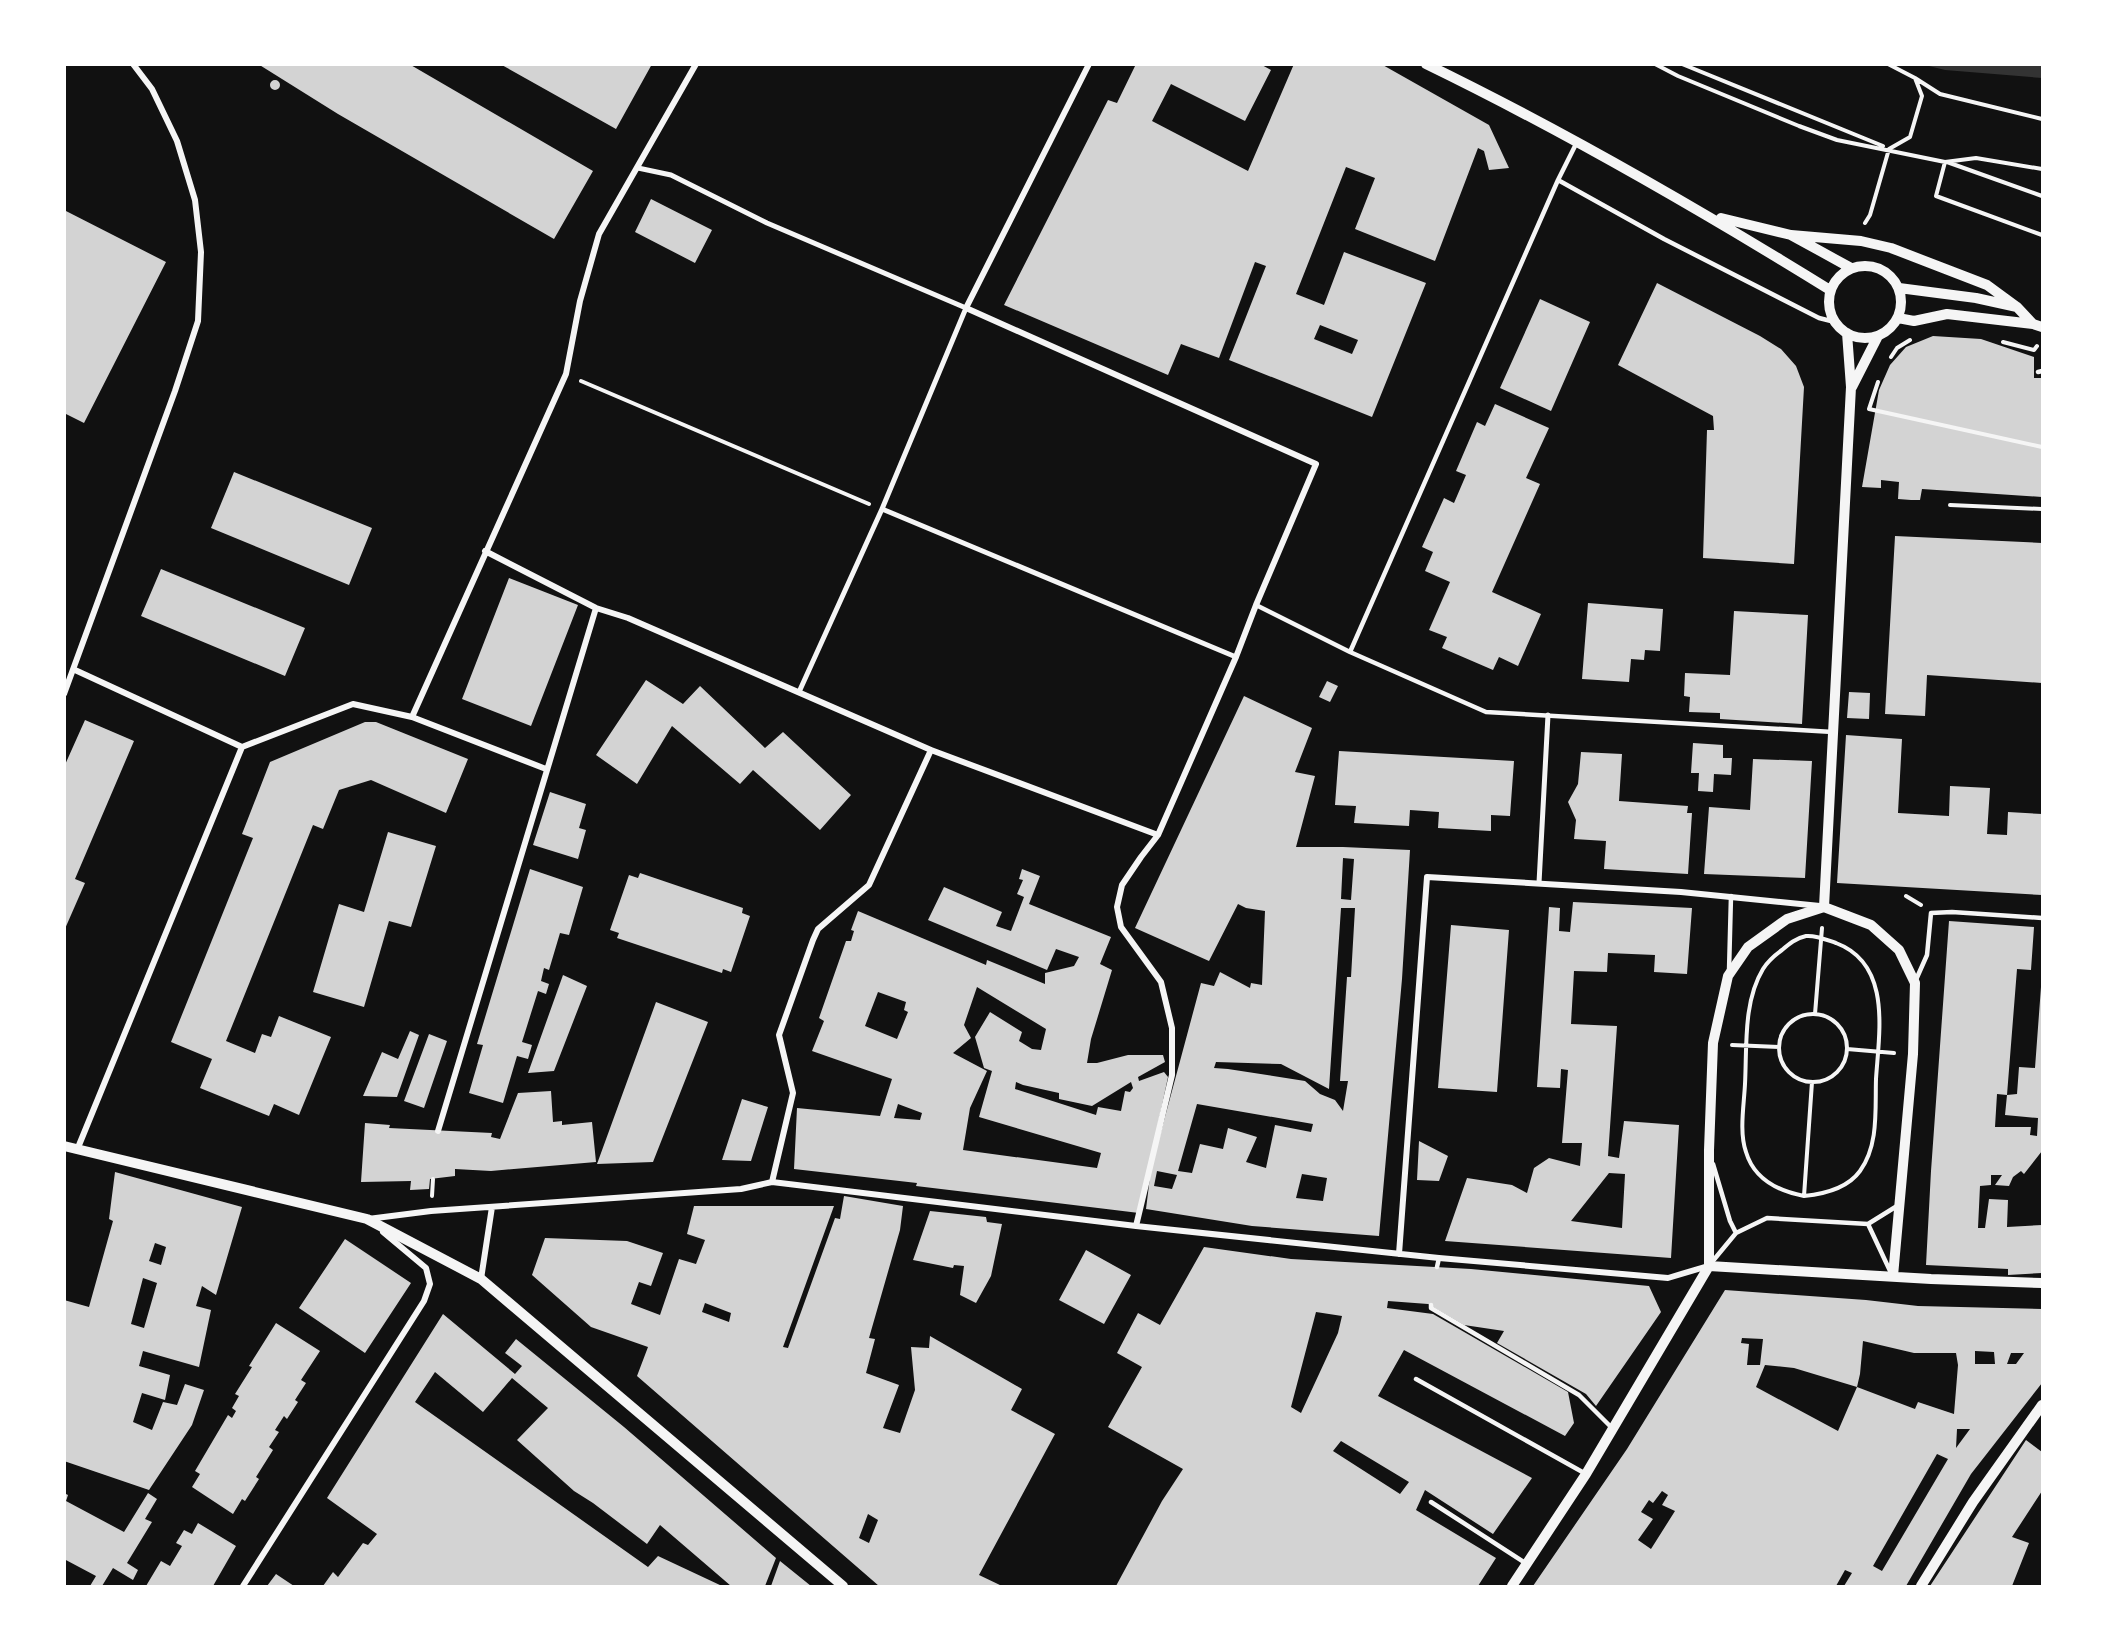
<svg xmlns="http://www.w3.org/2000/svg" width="2107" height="1651" font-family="'PT Serif',serif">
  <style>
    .water { fill: #333 }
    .building { fill: #d3d3d3; fill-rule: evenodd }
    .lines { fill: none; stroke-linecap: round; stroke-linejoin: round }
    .path { stroke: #f5f5f5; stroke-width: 4 }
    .service { stroke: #f5f5f5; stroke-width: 4.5 }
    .pedestrian { stroke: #f5f5f5; stroke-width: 5 }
    .minor { stroke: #f5f5f5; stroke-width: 6 }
    .tertiary { stroke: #f5f5f5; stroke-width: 10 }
  </style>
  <rect width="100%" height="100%" fill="#111"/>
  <!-- water -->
  <path class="water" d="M1925,65H2042V78L1945,70Z"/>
  <!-- building -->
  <path class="building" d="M258,64H409L593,171L554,239L338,114Z
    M500,64H652L616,129Z
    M1136,64H1260L1271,70L1245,121L1171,84L1152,121L1248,171L1294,64H1381L1489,125L1509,168L1489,170L1484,151L1478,148L1435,261L1355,229L1375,178L1346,167L1296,294L1324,305L1344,252L1426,283L1372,417L1229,360L1266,266L1255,262L1219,358L1181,344L1168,375L1004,305L1108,100L1117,103ZM1320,325L1358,340L1352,354L1314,339Z
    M270 85a5 5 0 1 1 10 0a5 5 0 1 1-10 0Z
    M651,199L712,230L695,263L635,232Z
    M64,210L166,262L84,423L64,413Z
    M1657,283L1760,336L1781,349L1796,366L1804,387L1794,564L1703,558L1707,430H1714L1713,416L1618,365Z
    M1540,299L1590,322L1551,411L1500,388Z
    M1933,336L1981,339L2034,357V378H2042V497L1922,489L1920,500H1911L1898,499L1899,482L1881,480V488L1862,487L1879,390L1890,365L1906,347Z
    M1495,404L1549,428L1526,478L1540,484L1492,592L1541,614L1518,666L1499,657L1493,670L1442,648L1447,637L1429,630L1450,582L1425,571L1433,552L1422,547L1444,498L1454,503L1466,475L1456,471L1477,422L1485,426Z
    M234,472L372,528L349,585L211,528Z
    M1895,536L2042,543V683L1927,675L1925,716L1885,714Z
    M161,569L305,628L285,676L141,616Z
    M509,578L578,605L531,726L462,699Z
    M1588,603L1663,609L1660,651L1645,650L1644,660L1631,659L1629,682L1582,679Z
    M1734,611L1808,615L1802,724L1720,719V713L1689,712L1690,697L1684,696L1685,673L1730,675Z
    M646,680L683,704L700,686L765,748L783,732L851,795L820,830L753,770L740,784L672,726L637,784L596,755Z
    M1327,681L1338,686L1330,702L1319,697Z
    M1849,692L1870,693L1869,719L1847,718Z
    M1244,696L1312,728L1295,772L1315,776L1296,847H1343L1410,850L1402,979L1379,1236L1252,1226L1146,1209L1151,1169L1201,983L1214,986L1220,972L1250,988L1251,983L1262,985L1265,911L1246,908L1238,904L1209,961L1135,928ZM1343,858L1354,859L1351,900L1341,899ZM1341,908H1355L1351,977H1347L1340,1081H1348L1343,1111L1335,1100L1320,1094L1305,1081L1228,1069L1214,1068L1216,1062L1281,1064L1329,1089ZM1197,1104L1313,1124L1311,1132L1275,1125L1266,1168L1246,1162L1257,1137L1228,1128L1223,1149L1200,1144L1192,1173L1178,1171ZM1157,1171L1177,1175L1172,1189L1154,1186ZM1302,1174L1327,1178L1323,1201L1296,1198Z
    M85,720L134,741L75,879L85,883L64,931V767Z
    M365,722H376L468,759L446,813L371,780L339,790L323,829L313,825L226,1041L255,1053L262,1034L271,1037L279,1016L331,1037L299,1115L274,1104L269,1116L200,1088L212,1059L171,1042L253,838L242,834L270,762Z
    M1846,735L1902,739L1898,813L1949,816L1950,786L1990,788L1987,834L2007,835L2008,812L2042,814V895L1837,883Z
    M1693,743L1723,745V758H1732L1731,775L1714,774L1713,792L1698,791L1699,773H1691Z
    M1339,751L1514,761L1510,816L1491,815V831L1438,828L1439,812L1410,810L1409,826L1354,823L1356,806L1335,805Z
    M1581,752L1622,754L1619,801L1688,806L1687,813H1692L1688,874L1604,869L1606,841L1574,839L1576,820L1568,802L1578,784Z
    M1753,759L1812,761L1805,878L1704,874L1709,807L1750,810Z
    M550,792L586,804L579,828L586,830L578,859L533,845Z
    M388,832L436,846L411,927L389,921L364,1007L313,992L339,904L364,912Z
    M530,869L583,887L569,935L560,933L549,970L544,968L541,981L549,984L546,994L538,991L522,1042L532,1045L528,1059L517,1056L503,1103L469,1093L483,1045L477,1044Z
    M1022,869L1040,876L1029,904L1111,937L1100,964L1112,970L1091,1039L1087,1063H1097L1128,1055H1163L1165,1062L1138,1077L1139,1081L1164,1072L1168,1077L1139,1213L916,1186L917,1183L794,1169L797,1108L880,1116L892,1079L812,1051L824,1021L819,1018L846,941H851L854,931L851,930L858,911L986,965L987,960L1045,984V973L1074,966L1079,957L1056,949L1047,970L928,920L944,887L1002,912L996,926L1011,931L1024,897L1017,894L1023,880L1019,879ZM977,987L1046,1029L1041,1050L1032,1049L1019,1041L1022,1032L990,1012L975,1037L984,1068L992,1071L979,1117L1101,1153L1097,1168L963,1150L970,1108L987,1071L953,1053L971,1038L964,1025ZM878,992L906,1002L904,1010L908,1012L897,1039L865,1026ZM1016,1082L1023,1085L1059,1093V1099L1092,1106L1131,1082L1133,1088L1130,1092L1125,1091L1121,1111L1098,1107L1096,1115L1015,1089ZM898,1104L922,1113L920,1120L894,1118Z
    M640,873L743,908L742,913L750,916L731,972L723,969L722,973L617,938L619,933L610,930L629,875L638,878Z
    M1573,902L1692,908L1687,974L1654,972L1655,955L1608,953L1607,972L1574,971L1571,1024L1617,1026L1608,1156L1619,1158L1624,1121L1679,1125L1671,1258L1445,1241L1467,1178L1512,1185L1527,1193L1534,1168L1549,1158L1580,1166L1582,1143H1562L1568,1070L1561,1069L1560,1088L1537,1087L1549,907L1560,908L1559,931L1570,932ZM1609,1173L1625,1174L1622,1228L1571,1221Z
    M1949,921L2034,927L2031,970L2017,969L2007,1095L1997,1094L1995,1127H2031L2030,1135L2037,1136L2038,1118L2005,1115L2007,1095L2017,1094L2019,1067L2035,1068L2041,987H2042V1151L2024,1174L2021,1171L2013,1177L2009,1186L1995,1185L2002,1175H1991V1185L1980,1186L1978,1228H1985L1989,1199L2008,1200L2007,1227L2042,1225V1273L2008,1275V1269L1926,1265L1931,1171Z
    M1451,925L1509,930L1497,1092L1438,1088Z
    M563,975L587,986L554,1071L528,1073Z
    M656,1002L708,1022L653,1162L597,1164Z
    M410,1031L419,1035L397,1097L363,1096L382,1052L398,1059Z
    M429,1034L447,1041L424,1108L404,1101Z
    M551,1091L553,1122L562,1121V1125L592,1122L596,1162L491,1171L455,1169V1176L430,1179L429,1189L410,1190L411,1181L361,1182L365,1123L390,1125L389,1128L492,1133L491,1137L500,1139L518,1093Z
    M742,1099L768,1107L751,1161L722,1160Z
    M1419,1141L1448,1156L1439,1181L1417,1180Z
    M115,1172L242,1207L216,1295L202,1286L196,1306L211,1310L199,1367L143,1351L139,1366L170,1375L165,1400L142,1393L133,1422L152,1430L163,1402L177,1405L185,1384L204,1390L192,1425L149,1490L64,1461V1300L89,1307L113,1221L109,1219ZM155,1243L166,1247L161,1265L149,1261ZM143,1278L157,1283L144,1328L131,1324Z
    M844,1196L903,1206L900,1230L869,1338L875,1339L866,1373L899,1385L883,1428L900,1433L915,1390L911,1347L929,1348L930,1336L1022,1389L1011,1410L1055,1434L979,1575L1002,1586H879L637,1376L648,1347L591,1327L532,1275L545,1238L627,1241L663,1253L651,1286L639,1282L631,1304L660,1315L679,1259L696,1264L705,1240L687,1234L694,1206H834L783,1347L788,1348L835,1218L840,1219ZM705,1303L731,1313L729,1322L702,1312ZM868,1514L878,1520L869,1543L859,1538Z
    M930,1211L986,1217L987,1222L1002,1224L991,1276L976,1303L960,1295L964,1266L954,1265L953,1268L913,1260Z
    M345,1239L411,1283L365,1353L299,1308Z
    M1204,1247L1291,1259L1471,1269L1649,1286L1661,1312L1596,1406L1586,1394L1497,1343L1504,1331L1464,1325L1428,1304L1388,1301L1387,1308L1433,1314L1568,1392L1574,1423L1565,1436L1404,1350L1378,1396L1532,1478L1493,1534L1425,1490L1416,1510L1496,1558L1478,1586H1116L1162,1501L1183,1469L1108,1427L1142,1367L1117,1353L1138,1313L1160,1325ZM1316,1312L1342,1316L1338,1333L1301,1413L1291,1407ZM1341,1441L1409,1482L1400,1494L1333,1451Z
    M1086,1250L1131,1275L1104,1324L1059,1300Z
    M1725,1290L1866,1300L1918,1306L2042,1309V1383L1971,1474L1906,1586H1844L1852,1573L1845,1570L1836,1586H1533L1627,1449ZM1742,1338L1763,1339L1760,1365H1747L1749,1344L1741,1343ZM1863,1341L1914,1353H1956L1958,1365L1954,1414L1918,1402L1915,1409L1857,1387L1860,1374ZM1975,1351L1994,1352L1995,1364H1975ZM2011,1353H2024L2016,1364H2007ZM1765,1365L1794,1368L1857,1387L1838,1431L1756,1387ZM1957,1429H1970L1956,1448ZM1937,1454L1948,1459L1882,1571L1873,1566ZM1662,1491L1668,1495L1662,1505L1675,1511L1651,1549L1638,1540L1653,1519L1641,1512L1649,1500L1653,1503Z
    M443,1314L515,1374L522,1366L505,1353L516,1339L624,1427L776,1558L765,1586H731L660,1525L647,1544L593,1503L574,1491L517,1440L548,1408L512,1378L483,1412L435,1372L415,1402L648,1567L658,1556L722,1586H323L333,1572L338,1577L363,1543L368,1545L377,1534L327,1498Z
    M276,1323L320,1351L301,1380L306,1383L295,1400L298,1402L287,1419L284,1416L275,1430L279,1432L269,1447L273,1450L256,1477L259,1479L245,1501L242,1499L233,1514L192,1487L200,1474L195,1471L228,1415L232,1418L236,1411L232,1408L239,1396L235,1394L252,1367L249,1366Z
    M2026,1440L2042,1452V1491L2012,1537L2029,1543L2012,1586H1930Z
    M64,1493L68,1495L66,1501L124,1532L148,1493L157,1499L145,1519L152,1522L127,1563L138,1570L133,1580L113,1568L102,1586H90L96,1576L64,1559Z
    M198,1523L236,1546L213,1586H146L161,1561L170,1566L182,1546L176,1543L184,1530L192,1534Z
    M780,1561L811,1586H771Z
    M276,1574L294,1586H267Z"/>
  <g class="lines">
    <!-- path -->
    <path class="path" d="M1655,64L1678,76L1799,126L1837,140L1945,162L1976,158L2042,169
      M1682,64L1883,146
      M1888,64L1915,78L1940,94L2042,119
      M1945,162L1936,196L2042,235
      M1947,162L2042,196
      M1865,223L1870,215L1889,149L1910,137L1922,96L1915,78
      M2003,342L2034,350L2037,346
      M1891,357L1897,348L1910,340
      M581,381L869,504
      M1878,382L1869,409L2042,447
      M1950,505L2042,509
      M1906,896L1921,905
      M1815,1014L1822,928
      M1779 1048a34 34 0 1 1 68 0a34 34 0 1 1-68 0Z
      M1732,1045L1779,1047
      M1847,1049L1894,1053
      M432,1196L433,1179
      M1804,1196C1778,1191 1754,1179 1746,1152C1739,1132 1744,1105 1745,1084C1747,1047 1743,1002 1763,969C1768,961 1775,955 1782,950C1789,944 1796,938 1806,936C1816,935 1827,940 1836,943C1892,964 1879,1032 1876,1079C1875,1109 1879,1145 1860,1171C1847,1189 1824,1194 1804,1196L1812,1082"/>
    <!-- service -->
    <path class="service" d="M1576,144L1558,180L1664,239L1819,318L1835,322
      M1558,180L1350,652L1486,712L1833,732
      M2038,372L2042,371
      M1256,605L1350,652
      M1729,971L1731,896
      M1915,982L1927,955L1931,913L1952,912L2042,918
      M1713,1164L1730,1221L1736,1233
      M1868,1224L1891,1273
      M1712,1262L1736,1233L1767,1218L1868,1224L1897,1206
      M1437,1267L1439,1258
      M1431,1305V1308L1579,1395L1613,1429
      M1416,1379L1586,1474
      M1431,1502L1527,1564"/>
    <!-- pedestrian -->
    <path class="pedestrian" d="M638,168L671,175L767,223L966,308L882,509L799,692
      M882,509L1236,657
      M1539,883L1548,715"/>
    <!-- minor -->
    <path class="minor" d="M485,551L596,608L628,618L931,750L1158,835L1236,657L1256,605L1316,464L966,308L1089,64
      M75,670L242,747L353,704L412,717L546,769
      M64,694L175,391L198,321L201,252L195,200L177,141L152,89L133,64
      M412,717L566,374L580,301L599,234L696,64
      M438,1131L596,608
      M77,1150L242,747
      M772,1182L793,1093L779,1035L813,940L818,929L869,885L931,750
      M368,1219L431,1211L741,1189L772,1182L1136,1226L1439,1258L1668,1278L1708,1266
      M1136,1226L1172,1075V1028L1161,982L1121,927L1117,907L1122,885L1141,857L1158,835
      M1399,1254L1427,877L1681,892L1820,906
      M481,1279L492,1207
      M243,1586L424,1301L430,1284L426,1268L383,1232"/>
    <!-- tertiary -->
    <path class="tertiary" d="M1426,64C1566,132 1699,209 1830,290
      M1721,218L1791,235L1851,268
      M1791,235L1861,241L1891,248L1987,285L2017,307
      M1829 302a36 36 0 1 1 72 0a36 36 0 1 1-72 0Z
      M1899,288L1976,298L2017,307L2033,324
      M1898,318L1914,321L1947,314L2033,324L2042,327
      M1852,387L1878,336
      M1824,907L1851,387L1847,333
      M64,1146L367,1219L481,1279L843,1586
      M1709,1266L1931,1279L2042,1283
      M1512,1586L1586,1474L1709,1266V1150L1713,1043L1728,976L1748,947L1787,919L1824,907L1871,925L1899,950L1915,983L1913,1054L1893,1276
      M1921,1586L1973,1502L2042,1405"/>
  </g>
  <!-- border -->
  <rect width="2107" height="1651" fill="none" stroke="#ffffff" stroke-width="132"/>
</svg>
